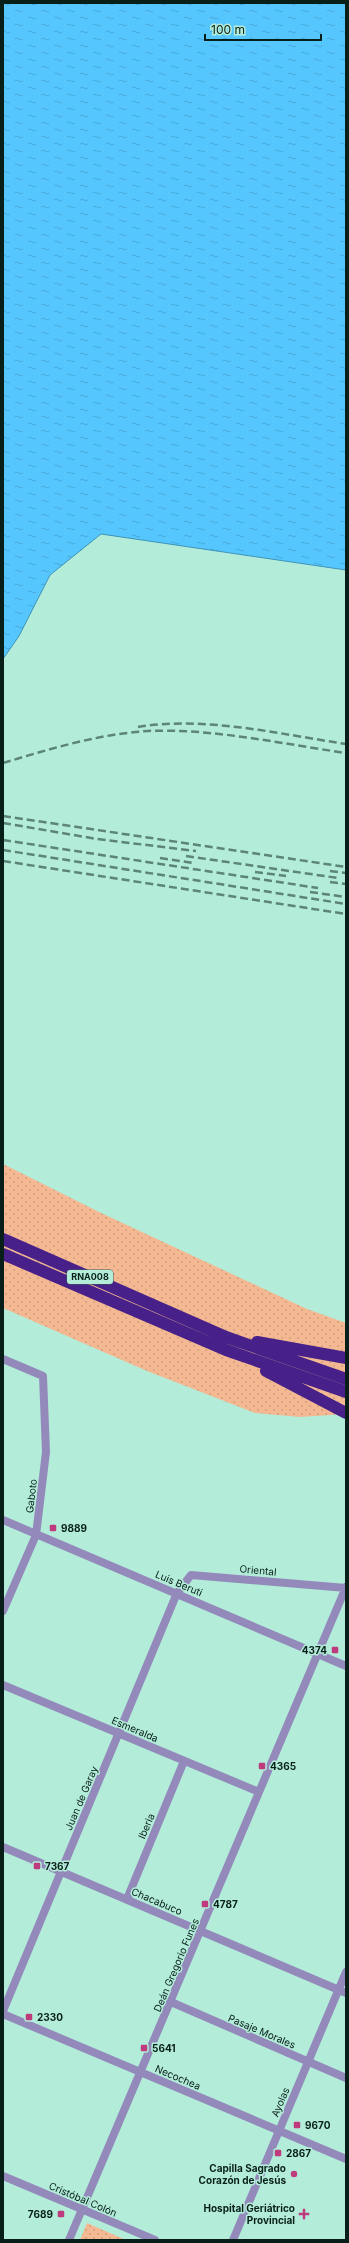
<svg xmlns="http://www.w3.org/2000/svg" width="349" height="2243" font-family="Inter,sans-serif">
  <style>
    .grass { fill: url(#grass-dots) }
    .water { fill: url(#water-ripples); stroke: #3f94b9 }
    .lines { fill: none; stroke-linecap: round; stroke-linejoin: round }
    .street { stroke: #938abb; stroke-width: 8 }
    .highway { stroke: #472189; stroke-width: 12 }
    .rail { stroke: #5c8478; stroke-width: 2.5; stroke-dasharray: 8 4; stroke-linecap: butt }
    .poi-dot { fill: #c03b7e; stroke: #b3ecd9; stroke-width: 1.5 }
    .labels { text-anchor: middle; stroke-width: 3; stroke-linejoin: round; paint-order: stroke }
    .shield { fill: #b3ecd9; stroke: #3b5c53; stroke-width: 1 }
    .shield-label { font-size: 9px; font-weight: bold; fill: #081f19 }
    .street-label { font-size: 10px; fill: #081f19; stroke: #b3ecd9 }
    .poi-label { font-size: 10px; font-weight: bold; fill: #081f19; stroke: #b3ecd9; text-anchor: start }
  </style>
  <defs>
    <pattern id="grass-dots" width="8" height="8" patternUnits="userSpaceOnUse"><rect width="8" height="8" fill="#f4b993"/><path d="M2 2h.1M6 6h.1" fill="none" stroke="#d09f7e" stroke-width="1.8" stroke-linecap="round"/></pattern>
    <pattern id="water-ripples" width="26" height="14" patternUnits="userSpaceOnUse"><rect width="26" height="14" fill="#56c6fe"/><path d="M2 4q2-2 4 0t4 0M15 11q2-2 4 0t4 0" fill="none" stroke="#49aad9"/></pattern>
  </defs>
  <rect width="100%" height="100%" fill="#b3ecd9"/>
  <!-- grass -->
  <path class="grass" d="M3,1164L99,1212L307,1309L346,1323V1414L300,1417L255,1413L147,1371L3,1308Z
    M87,2223L126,2240H80Z"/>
  <!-- water -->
  <path class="water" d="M3,3H346V570L101,534L50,575L19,636L3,659Z"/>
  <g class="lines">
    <!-- street -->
    <path class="street" d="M3,1359L43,1376L46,1452L36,1535L3,1611
      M3,1520L346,1666
      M3,1685L259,1792
      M3,1847L346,1993
      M127,1899L184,1761
      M171,2002L346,2078
      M3,2011L177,1593L191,1575L346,1588
      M3,2014L346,2159
      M3,2176L155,2240
      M69,2240L346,1587
      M233,2240L346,1972"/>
    <!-- highway -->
    <path class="highway" d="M3,1239L226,1337L346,1379
      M3,1254L226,1350L346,1392
      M257,1342L346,1358
      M266,1371L346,1413"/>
    <!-- rail -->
    <path class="rail" d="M138,727C205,716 279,734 346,744
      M3,763C50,749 98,734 148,731C211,728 283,744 346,753
      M3,816L346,867
      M3,823L97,839L196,851
      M3,840L318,888
      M3,850L346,904
      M186,856L338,878
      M160,858L193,863
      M3,861L346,914
      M330,871L346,873
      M255,872L286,876
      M330,882L346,884
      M310,892L346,897"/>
  </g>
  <!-- markers -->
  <g class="poi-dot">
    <rect x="49" y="1524" width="8" height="8" rx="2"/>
    <rect x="331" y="1646" width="8" height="8" rx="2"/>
    <rect x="258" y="1762" width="8" height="8" rx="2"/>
    <rect x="33" y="1862" width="8" height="8" rx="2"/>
    <rect x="201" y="1900" width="8" height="8" rx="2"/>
    <rect x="25" y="2013" width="8" height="8" rx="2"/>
    <rect x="140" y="2044" width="8" height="8" rx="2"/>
    <rect x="293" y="2121" width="8" height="8" rx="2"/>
    <rect x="274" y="2149" width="8" height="8" rx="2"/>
    <circle cx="294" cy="2174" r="4"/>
    <rect x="57" y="2210" width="8" height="8" rx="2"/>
    <path d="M302 2208h4v4h4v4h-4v4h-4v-4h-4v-4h4z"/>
  </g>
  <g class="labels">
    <!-- shield labels -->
    <rect class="shield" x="67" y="1270" width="46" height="14" rx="3"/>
    <g class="shield-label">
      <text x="90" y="1280">RNA008</text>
    </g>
    <!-- street labels -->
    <g class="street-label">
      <text transform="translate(31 1496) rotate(-83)" y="4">Gaboto</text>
      <text transform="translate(258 1570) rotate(5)" y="4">Oriental</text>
      <text transform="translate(179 1583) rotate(23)" y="4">Luis Beruti</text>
      <text transform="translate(135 1729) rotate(23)" y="4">Esmeralda</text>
      <text transform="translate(81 1798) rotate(-67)" y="4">Juan de Garay</text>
      <text transform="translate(146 1826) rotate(-67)" y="4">Iberia</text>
      <text transform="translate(157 1901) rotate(23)" y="4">Chacabuco</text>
      <text transform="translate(176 1965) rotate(-67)" y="4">Deán Gregorio Funes</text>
      <text transform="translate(262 2031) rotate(23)" y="4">Pasaje Morales</text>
      <text transform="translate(178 2077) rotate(23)" y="4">Necochea</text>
      <text transform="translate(280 2102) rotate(-67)" y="4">Ayolas</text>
      <text transform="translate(83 2199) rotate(23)" y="4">Cristóbal Colón</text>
    </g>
    <!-- poi labels -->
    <g class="poi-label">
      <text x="61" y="1532">9889</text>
      <text x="327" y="1654" text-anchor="end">4374</text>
      <text x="270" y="1770">4365</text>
      <text x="45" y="1870">7367</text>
      <text x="213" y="1908">4787</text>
      <text x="37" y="2021">2330</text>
      <text x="152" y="2052">5641</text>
      <text x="305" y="2129">9670</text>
      <text x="286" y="2157">2867</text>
      <text x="286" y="2172" text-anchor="end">Capilla Sagrado<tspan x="286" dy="12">Corazón de Jesús</tspan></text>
      <text x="295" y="2212" text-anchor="end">Hospital Geriátrico<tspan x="295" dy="12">Provincial</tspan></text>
      <text x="53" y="2218" text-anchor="end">7689</text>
    </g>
  </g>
  <!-- border -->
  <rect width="349" height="2243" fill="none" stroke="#081f19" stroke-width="8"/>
  <!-- scale -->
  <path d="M205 34v6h116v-6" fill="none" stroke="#081f19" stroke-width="2"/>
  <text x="211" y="34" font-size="12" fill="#081f19" stroke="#b3ecd9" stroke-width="3" paint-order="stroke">100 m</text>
</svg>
